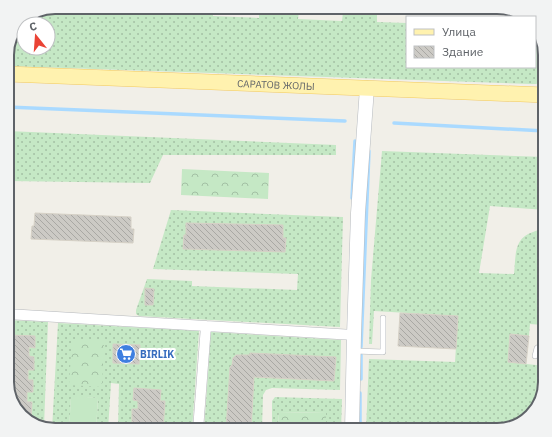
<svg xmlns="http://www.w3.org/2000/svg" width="552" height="437" font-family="'IBM Plex Sans',sans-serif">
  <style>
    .grass { fill: url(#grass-dots); fill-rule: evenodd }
    .forest { fill: url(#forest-crowns) }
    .garden { fill: #c5e8c5 }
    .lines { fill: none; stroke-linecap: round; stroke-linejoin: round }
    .stream { stroke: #aadaff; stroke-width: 3.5 }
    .building { fill: url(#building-back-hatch); stroke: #d6d1c6 }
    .lane-casing { stroke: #b5b8bc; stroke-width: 6 }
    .street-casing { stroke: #b5b8bc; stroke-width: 11 }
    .secondary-casing { stroke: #b6babf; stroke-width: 15 }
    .primary-casing { stroke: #f2c960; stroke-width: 16 }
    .lane { stroke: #fff; stroke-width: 5 }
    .street { stroke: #fff; stroke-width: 10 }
    .secondary { stroke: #fff; stroke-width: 14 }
    .primary { stroke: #fff2af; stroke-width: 15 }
    .labels { text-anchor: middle; stroke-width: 4; stroke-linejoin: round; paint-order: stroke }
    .street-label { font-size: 10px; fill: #5f6368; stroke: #fff }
    .shop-label { font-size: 10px; font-weight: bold; fill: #366cbe; stroke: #fff; text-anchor: start }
    .rim { fill: none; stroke: #5f6368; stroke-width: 2 }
  </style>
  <defs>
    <pattern id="grass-dots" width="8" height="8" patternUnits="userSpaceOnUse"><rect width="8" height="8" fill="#c5e8c5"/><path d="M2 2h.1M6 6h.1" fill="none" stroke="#a3c0a4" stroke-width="1.8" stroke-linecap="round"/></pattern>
    <pattern id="forest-crowns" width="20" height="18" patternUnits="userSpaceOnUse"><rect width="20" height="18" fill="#c5e8c5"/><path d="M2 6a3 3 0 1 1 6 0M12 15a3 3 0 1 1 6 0" fill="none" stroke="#a3c0a4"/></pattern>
    <pattern id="building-back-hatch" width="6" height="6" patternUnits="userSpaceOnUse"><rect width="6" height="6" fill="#cccac5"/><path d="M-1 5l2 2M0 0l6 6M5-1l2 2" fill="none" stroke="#a9a8a4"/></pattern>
  </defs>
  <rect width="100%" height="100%" fill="#f1efe8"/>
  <!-- grass -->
  <path class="grass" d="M180,7L213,9V16L259,18V10L299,11L298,19L342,21L343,12L377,14V22L407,23V67H535V33L545,55V81L536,84H532L7,66V52L23,19L47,10L180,15ZM24,24H48V48H24Z
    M7,131L336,145V155H163L150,183L7,181Z
    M382,151L545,157V210L490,206L479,273L514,274C516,257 513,238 533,232C537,230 541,229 545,229V318L543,325L530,324L529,336L510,334L508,362L545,366V382L533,414L497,430H431L427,427L423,430H366L369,359L455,362L458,316L374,311L372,344H369L371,280Z
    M171,210L343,217L340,327L139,316L136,314V310L147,279L192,281V286L297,290L298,274L153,269ZM187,223L283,225V238L286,239L285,251L183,248L184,236L186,235Z
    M7,320L48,322L44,426L31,421L32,402H27V392H33V380H28V370H34V357L29,356V347L35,348V336L8,335L7,345Z
    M58,323L199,331L192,430H163L165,402L160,401L161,390L134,388L133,400L138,401V409H132V421L137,422L136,430H118L119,384L111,383L108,430H96L98,398L71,397L69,430L52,429ZM114,344L140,345L139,363H113Z
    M211,332L341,340L340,390L272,388L266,390L263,395L262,430H251L254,377L334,381L336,358L236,355L233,358L232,365L230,368L226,430H204Z
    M275,397L342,399L341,430H326V413L279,412L278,430H272V401Z"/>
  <!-- forest -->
  <path class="forest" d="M182,169L269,173L268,199L181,195Z
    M72,339L104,340L102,387L69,385Z
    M279,412L326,413V430H278Z"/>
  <!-- garden -->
  <path class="garden" d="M71,396L98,398L96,430H69Z"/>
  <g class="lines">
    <!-- stream -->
    <path class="stream" d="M7,107L345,121
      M394,123L545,131
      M352,198L355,141
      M361,347L369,151
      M361,379V355
      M360,422V393"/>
  </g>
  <!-- building -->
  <path class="building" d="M35,213L131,217V229H134L133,243L31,239L32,226H34Z
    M186,223L283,225V238H286L285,252L183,249L184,235H186Z
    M145,288L154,289L153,305H145Z
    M400,313L458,316L456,349L398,346Z
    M510,334L529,336L526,364L508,362Z
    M8,335L35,336V348L29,347V356L34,357V370H28V380H33V392H27V402H32L31,421L23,418L7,385Z
    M113,344L140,345L139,364L113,363Z
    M250,353L336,357L334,381L254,377L251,430H226L230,367L232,365L233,358L236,355H250Z
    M134,388L161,390L160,401H165L163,430H136L137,422H132V409H138V401L133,400Z"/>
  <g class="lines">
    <!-- lane casing -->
    <g class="lane-casing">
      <path id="lane" d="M438,7L505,10
        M355,351L383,352V318
        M535,356L537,348L545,343"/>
    </g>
    <!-- street casing -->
    <g class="street-casing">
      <path id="street" d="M7,314L354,335
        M198,430L206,326"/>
    </g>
    <!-- secondary casing -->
    <g class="secondary-casing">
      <path id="secondary" d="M352,430L354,335L358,213L367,88"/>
    </g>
    <!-- primary casing -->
    <g class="primary-casing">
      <g id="primary">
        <path id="s1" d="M7,74L545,95"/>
      </g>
    </g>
    <!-- lane -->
    <use href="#lane" class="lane"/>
    <!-- street -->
    <use href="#street" class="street"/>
    <!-- secondary -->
    <use href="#secondary" class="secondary"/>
    <!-- primary -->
    <use href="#primary" class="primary"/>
  </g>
  <!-- icons -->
  <defs>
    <g id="supermarket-disc" transform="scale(1)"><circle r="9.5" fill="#3f7fe0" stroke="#fff"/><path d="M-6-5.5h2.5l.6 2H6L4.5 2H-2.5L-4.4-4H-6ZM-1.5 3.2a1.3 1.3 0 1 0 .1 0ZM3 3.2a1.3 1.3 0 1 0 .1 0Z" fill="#fff"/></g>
  </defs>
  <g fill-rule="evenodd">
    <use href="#supermarket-disc" x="126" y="354"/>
  </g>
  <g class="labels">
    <!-- street labels -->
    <g class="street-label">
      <text dy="4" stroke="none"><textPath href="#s1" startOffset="269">САРАТОВ ЖОЛЫ</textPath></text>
    </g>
    <!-- shop labels -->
    <g class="shop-label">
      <text x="140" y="358">BIRLIK</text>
    </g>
  </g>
  <!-- crop -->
  <path d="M0 0H552V437H0ZM55 14H497A41 41 0 0 1 538 55V382A41 41 0 0 1 497 423H55A41 41 0 0 1 14 382V55A41 41 0 0 1 55 14Z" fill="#f2f3f3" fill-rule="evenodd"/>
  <path class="rim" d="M55 14H497A41 41 0 0 1 538 55V382A41 41 0 0 1 497 423H55A41 41 0 0 1 14 382V55A41 41 0 0 1 55 14Z"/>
  <!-- legend -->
  <rect x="406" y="16" width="130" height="52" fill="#ffffff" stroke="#bfc1c3"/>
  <rect x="414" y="29" width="20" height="6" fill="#fff2af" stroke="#bfc1c3"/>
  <text x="442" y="36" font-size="12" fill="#5f6368">Улица</text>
  <rect x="414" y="46" width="20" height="12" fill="url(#building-back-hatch)" stroke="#bfc1c3"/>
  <text x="442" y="56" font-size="12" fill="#5f6368">Здание</text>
  <!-- north arrow -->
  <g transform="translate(36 36) rotate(343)"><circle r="19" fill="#ffffff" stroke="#bfc1c3"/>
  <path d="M0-3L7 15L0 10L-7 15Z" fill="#ea4335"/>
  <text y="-6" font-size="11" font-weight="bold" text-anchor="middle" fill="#5f6368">С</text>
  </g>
</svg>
